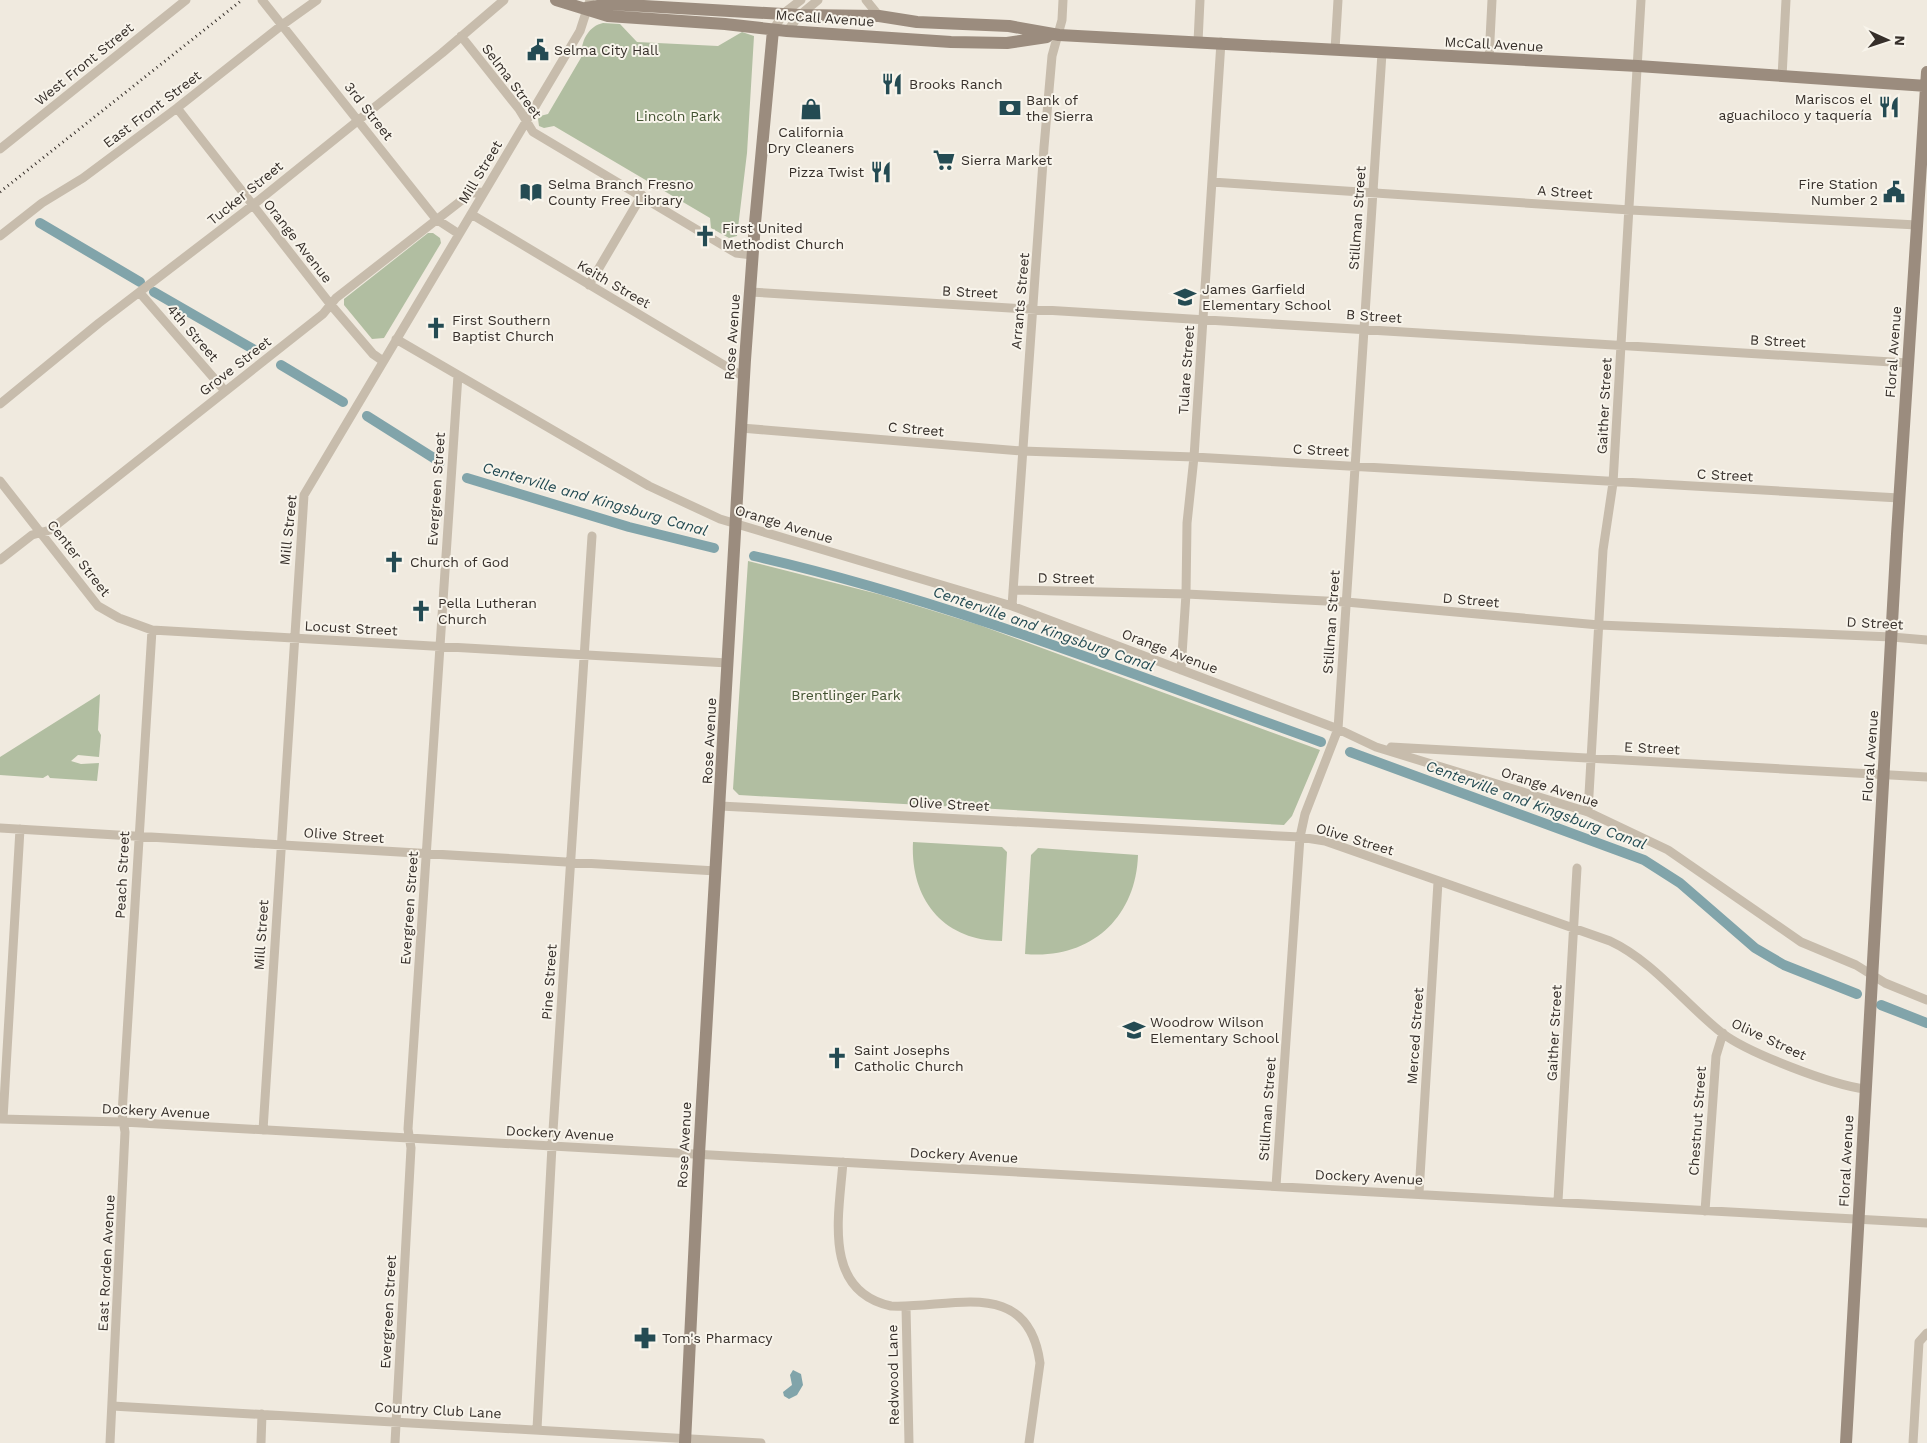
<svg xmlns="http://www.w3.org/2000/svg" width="1927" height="1443" font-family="'Work Sans',sans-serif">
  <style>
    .green { fill: #b1bea1 }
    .water { fill: #81a4aa }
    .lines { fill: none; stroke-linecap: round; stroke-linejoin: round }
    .canal { stroke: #81a4aa; stroke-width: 10 }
    .street { stroke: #c7bcac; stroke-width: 9 }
    .secondary { stroke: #9b8c7e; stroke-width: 12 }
    .rail { stroke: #362f2a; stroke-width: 3; stroke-dasharray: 1 4; stroke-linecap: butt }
    .labels { text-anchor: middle; stroke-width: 4; stroke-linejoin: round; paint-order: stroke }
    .street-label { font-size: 14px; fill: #362f2a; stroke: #f8f4eb }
    .poi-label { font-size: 14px; fill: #362f2a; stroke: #f8f4eb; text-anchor: start }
    .park-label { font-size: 14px; fill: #425231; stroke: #f8f4eb }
    .water-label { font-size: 15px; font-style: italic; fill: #244b53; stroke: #f8f4eb }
  </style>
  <rect width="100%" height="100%" fill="#f0eadf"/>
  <!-- green -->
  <path class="green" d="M603,23L620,24L637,42L718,46L742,32L754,36L747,153L737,236L729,238L711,228L710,218L554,126L544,128L539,126L538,119L540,116L548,114L582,56C580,43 588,26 603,23Z
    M428,233H433L440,238L441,243L384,338L372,339L344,305V299Z
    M748,561L882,595L979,625L1320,750L1292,816L1284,825L739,795L733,789Z
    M100,694L98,730L101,735L99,757L78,755L71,761L81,764L99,763L97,781L50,778L48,775L43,778L0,775V757Z
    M913,842L1002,847L1007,852L1002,941C943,941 910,899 913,842Z
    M1038,848L1138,855C1136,919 1089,960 1025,954L1031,855Z"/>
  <!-- water -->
  <path class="water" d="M793,1370L801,1374L803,1385L797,1395L789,1399L784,1396L783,1392L792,1385L790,1375Z"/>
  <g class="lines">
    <!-- canal -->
    <path class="canal" d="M40,223L140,282
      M154,292L253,349
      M281,365L343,402
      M367,416L440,462
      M467,478L629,527L714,548
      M754,556C947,600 1134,675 1321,742
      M1350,752L1644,860L1680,883L1755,948L1784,965L1857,994
      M1881,1005L1927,1023"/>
    <!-- street -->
    <path class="street" d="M262,0L436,219L459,234
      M866,0L879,16
      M773,30L784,13L801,0
      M787,31L800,15L818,0
      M461,36L519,109L533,132L736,253L752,255
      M1198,42L1200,0
      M1335,50L1338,0
      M1489,59L1492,0
      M1782,77L1786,0
      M177,108L331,305L373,354L383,361
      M0,149L186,0
      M1212,182L1630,210L1917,225
      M471,214L744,377
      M0,236L42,203L83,178L177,108L282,25L317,0
      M589,285L642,195
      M750,292L1908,363
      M140,293L225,391
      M396,339L649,486L720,519L1012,606L1338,729L1376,747L1588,812L1668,850L1801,942L1856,965L1885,983L1927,1000
      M0,404L99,323L253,205L442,53L504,0
      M741,428L1022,451L1194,457L1899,498
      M0,481L98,606L119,618L152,630L728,663
      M0,560L32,535L50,530L323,314L336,298L471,193L484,192
      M1013,590L1186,594L1346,602L1599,625L1892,637L1927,640
      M1012,606L1044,147L1052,56L1062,20L1063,0
      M1181,670L1186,594L1187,523L1194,457L1221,42
      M1391,747L1927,777
      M720,806L1300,837L1325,841L1610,941C1653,961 1685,1004 1722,1033C1748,1053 1832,1085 1865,1089
      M1588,812L1603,550L1613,483L1641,0
      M0,828L716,871
      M0,1119L123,1122L1927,1223
      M3,1119L20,829
      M263,1130L304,495L580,31L590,0
      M843,1162C839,1215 822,1291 891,1306C951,1309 1028,1275 1040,1363L1029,1443
      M1276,1186L1300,837L1305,814L1338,729L1382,53
      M1419,1193L1438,882
      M1558,1201L1577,868
      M1705,1211L1716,1056L1723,1033
      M906,1307L909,1443
      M112,1406L761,1443
      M537,1429L552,1146L592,536
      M110,1443L125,1132L122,1114L152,630
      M261,1443L262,1414
      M395,1443L411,1148L408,1129L458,375
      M1913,1443L1919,1342L1927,1333"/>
    <!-- secondary -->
    <path class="secondary" d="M556,0L608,16L725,24L787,31L951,42L1007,43L1047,37
      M586,8L609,4L800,15L879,16L917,22L1009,26L1059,35L1638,66L1927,86
      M685,1443L699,1154L745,360L755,223L773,30
      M1846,1443L1897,534L1927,72"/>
    <!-- rail -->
    <path class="rail" d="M0,192L242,0"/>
  </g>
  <!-- icons -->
  <defs>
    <g id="civic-bare" transform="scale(1.725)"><path d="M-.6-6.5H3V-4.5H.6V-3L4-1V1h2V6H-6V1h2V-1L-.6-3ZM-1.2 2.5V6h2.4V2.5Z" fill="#244b53" stroke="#f8f4eb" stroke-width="2.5" paint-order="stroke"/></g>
    <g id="restaurant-bare" transform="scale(1.725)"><path d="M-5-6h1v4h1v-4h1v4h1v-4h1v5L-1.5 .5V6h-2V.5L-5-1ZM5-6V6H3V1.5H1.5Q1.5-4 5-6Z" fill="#244b53" stroke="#f8f4eb" stroke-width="2.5" paint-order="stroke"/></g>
    <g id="bank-bare" transform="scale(1.725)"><path d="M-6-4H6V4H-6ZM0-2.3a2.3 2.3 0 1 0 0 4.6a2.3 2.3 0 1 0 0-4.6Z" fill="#244b53" stroke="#f8f4eb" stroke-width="2.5" paint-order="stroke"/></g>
    <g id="shop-bare" transform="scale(1.725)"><path d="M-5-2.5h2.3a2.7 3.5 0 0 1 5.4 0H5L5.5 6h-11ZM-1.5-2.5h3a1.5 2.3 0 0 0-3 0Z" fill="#244b53" stroke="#f8f4eb" stroke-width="2.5" paint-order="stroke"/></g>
    <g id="supermarket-bare" transform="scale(1.725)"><path d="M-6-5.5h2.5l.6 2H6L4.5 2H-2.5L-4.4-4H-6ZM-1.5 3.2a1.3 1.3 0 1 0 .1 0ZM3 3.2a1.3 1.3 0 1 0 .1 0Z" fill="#244b53" stroke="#f8f4eb" stroke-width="2.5" paint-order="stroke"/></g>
    <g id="library-bare" transform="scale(1.725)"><path d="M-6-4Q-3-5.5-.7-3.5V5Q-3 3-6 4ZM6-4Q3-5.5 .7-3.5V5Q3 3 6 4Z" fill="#244b53" stroke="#f8f4eb" stroke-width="2.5" paint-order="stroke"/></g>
    <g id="church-bare" transform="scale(1.725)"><path d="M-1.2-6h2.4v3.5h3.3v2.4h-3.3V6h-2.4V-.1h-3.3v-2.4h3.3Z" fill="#244b53" stroke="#f8f4eb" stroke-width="2.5" paint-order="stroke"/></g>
    <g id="school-bare" transform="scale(1.725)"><path d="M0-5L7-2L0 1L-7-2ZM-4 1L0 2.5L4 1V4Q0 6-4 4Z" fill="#244b53" stroke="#f8f4eb" stroke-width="2.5" paint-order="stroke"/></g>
    <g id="pharmacy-bare" transform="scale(1.725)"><path d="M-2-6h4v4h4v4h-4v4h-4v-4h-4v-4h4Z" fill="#244b53" stroke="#f8f4eb" stroke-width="2.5" paint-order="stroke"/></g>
  </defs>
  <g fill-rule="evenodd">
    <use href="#civic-bare" x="538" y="50"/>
    <use href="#restaurant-bare" x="892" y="84"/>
    <use href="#restaurant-bare" x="1889" y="107"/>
    <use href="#bank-bare" x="1010" y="108"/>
    <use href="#shop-bare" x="811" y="109"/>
    <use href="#supermarket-bare" x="944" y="160"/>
    <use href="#restaurant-bare" x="881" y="172"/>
    <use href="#library-bare" x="531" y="192"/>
    <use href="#civic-bare" x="1894" y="192"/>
    <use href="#church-bare" x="705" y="236"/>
    <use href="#school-bare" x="1185" y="297"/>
    <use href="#church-bare" x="436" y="328"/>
    <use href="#church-bare" x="394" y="562"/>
    <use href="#church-bare" x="421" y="611"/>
    <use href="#school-bare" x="1134" y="1030"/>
    <use href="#church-bare" x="837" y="1058"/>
    <use href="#pharmacy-bare" x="645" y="1338"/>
  </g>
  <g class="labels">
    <!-- street labels -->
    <g class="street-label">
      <text transform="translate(825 18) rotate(4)" y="5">McCall Avenue</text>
      <text transform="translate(1494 44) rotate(3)" y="5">McCall Avenue</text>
      <text transform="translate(84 64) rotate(-39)" y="5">West Front Street</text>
      <text transform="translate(512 81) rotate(53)" y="5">Selma Street</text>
      <text transform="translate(152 109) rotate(-37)" y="5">East Front Street</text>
      <text transform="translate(369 111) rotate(52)" y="5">3rd Street</text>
      <text transform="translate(480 172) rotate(-59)" y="5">Mill Street</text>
      <text transform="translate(1565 192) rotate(4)" y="5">A Street</text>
      <text transform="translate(245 193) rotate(-39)" y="5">Tucker Street</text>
      <text transform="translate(1357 218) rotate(-86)" y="5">Stillman Street</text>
      <text transform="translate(298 241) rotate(52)" y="5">Orange Avenue</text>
      <text transform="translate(614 284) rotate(30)" y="5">Keith Street</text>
      <text transform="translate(970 292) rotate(3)" y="5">B Street</text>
      <text transform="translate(1020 301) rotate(-85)" y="5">Arrants Street</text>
      <text transform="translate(1374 316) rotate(4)" y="5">B Street</text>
      <text transform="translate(193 333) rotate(49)" y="5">4th Street</text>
      <text transform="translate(732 337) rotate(-86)" y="5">Rose Avenue</text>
      <text transform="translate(1778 341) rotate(3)" y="5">B Street</text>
      <text transform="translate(1893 352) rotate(-86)" y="5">Floral Avenue</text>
      <text transform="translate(235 366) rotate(-38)" y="5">Grove Street</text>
      <text transform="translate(1186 370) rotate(-86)" y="5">Tulare Street</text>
      <text transform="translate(1604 406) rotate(-87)" y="5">Gaither Street</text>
      <text transform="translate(916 429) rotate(5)" y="5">C Street</text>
      <text transform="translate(1321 450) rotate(3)" y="5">C Street</text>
      <text transform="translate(1725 475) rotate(3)" y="5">C Street</text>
      <text transform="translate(436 489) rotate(-86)" y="5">Evergreen Street</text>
      <text transform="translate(784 524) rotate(17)" y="5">Orange Avenue</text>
      <text transform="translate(288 530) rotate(-84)" y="5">Mill Street</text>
      <text transform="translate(79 558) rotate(52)" y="5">Center Street</text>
      <text transform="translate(1066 578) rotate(1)" y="5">D Street</text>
      <text transform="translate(1471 600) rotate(5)" y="5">D Street</text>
      <text transform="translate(1331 622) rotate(-86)" y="5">Stillman Street</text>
      <text transform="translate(1875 623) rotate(3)" y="5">D Street</text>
      <text transform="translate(351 628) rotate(3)" y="5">Locust Street</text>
      <text transform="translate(1170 651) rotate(21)" y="5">Orange Avenue</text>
      <text transform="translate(709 741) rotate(-87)" y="5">Rose Avenue</text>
      <text transform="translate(1652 748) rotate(3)" y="5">E Street</text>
      <text transform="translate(1870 756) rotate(-86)" y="5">Floral Avenue</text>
      <text transform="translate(1550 787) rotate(18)" y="5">Orange Avenue</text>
      <text transform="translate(949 804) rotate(3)" y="5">Olive Street</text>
      <text transform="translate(344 835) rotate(4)" y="5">Olive Street</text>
      <text transform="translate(1355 839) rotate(17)" y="5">Olive Street</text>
      <text transform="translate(122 875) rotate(-87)" y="5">Peach Street</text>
      <text transform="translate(409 908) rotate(-86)" y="5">Evergreen Street</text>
      <text transform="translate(261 935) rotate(-86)" y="5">Mill Street</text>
      <text transform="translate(549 982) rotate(-86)" y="5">Pine Street</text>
      <text transform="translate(1554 1033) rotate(-87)" y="5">Gaither Street</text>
      <text transform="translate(1415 1036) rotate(-86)" y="5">Merced Street</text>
      <text transform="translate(1769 1039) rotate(25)" y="5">Olive Street</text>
      <text transform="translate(1267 1109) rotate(-86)" y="5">Stillman Street</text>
      <text transform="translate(156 1111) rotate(3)" y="5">Dockery Avenue</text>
      <text transform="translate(1697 1121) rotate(-86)" y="5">Chestnut Street</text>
      <text transform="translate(560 1133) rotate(3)" y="5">Dockery Avenue</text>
      <text transform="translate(684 1145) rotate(-87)" y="5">Rose Avenue</text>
      <text transform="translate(964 1155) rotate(3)" y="5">Dockery Avenue</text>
      <text transform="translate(1846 1161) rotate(-87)" y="5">Floral Avenue</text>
      <text transform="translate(1369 1177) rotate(3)" y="5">Dockery Avenue</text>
      <text transform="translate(106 1263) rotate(-87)" y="5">East Rorden Avenue</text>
      <text transform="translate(388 1312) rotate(-87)" y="5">Evergreen Street</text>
      <text transform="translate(893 1375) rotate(-91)" y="5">Redwood Lane</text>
      <text transform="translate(438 1410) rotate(3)" y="5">Country Club Lane</text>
    </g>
    <!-- poi labels -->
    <g class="poi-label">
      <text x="554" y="55">Selma City Hall</text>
      <text x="909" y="89">Brooks Ranch</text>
      <text x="1872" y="104" text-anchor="end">Mariscos el<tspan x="1872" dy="16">aguachiloco y taquería</tspan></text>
      <text x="1026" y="105">Bank of<tspan x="1026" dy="16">the Sierra</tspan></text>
      <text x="811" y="137" text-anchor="middle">California<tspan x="811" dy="16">Dry Cleaners</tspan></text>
      <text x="961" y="165">Sierra Market</text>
      <text x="864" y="177" text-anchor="end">Pizza Twist</text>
      <text x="548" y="189">Selma Branch Fresno<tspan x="548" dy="16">County Free Library</tspan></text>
      <text x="1878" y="189" text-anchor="end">Fire Station<tspan x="1878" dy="16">Number 2</tspan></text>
      <text x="722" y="233">First United<tspan x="722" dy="16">Methodist Church</tspan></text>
      <text x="1202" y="294">James Garfield<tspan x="1202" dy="16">Elementary School</tspan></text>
      <text x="452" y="325">First Southern<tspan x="452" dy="16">Baptist Church</tspan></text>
      <text x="410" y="567">Church of God</text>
      <text x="438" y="608">Pella Lutheran<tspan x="438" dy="16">Church</tspan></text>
      <text x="1150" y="1027">Woodrow Wilson<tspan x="1150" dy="16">Elementary School</tspan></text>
      <text x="854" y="1055">Saint Josephs<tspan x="854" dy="16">Catholic Church</tspan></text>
      <text x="662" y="1343">Tom's Pharmacy</text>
    </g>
    <!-- park labels -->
    <g class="park-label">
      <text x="678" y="121">Lincoln Park</text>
      <text x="846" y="700">Brentlinger Park</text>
    </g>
    <!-- water labels -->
    <g class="water-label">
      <text transform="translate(595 499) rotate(16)" y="5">Centerville and Kingsburg Canal</text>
      <text transform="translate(1044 629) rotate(19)" y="5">Centerville and Kingsburg Canal</text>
      <text transform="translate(1536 805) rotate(20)" y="5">Centerville and Kingsburg Canal</text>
    </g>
  </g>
  <!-- north arrow -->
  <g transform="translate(1887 40) rotate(93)" stroke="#f8f4eb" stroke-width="4" paint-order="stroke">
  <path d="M0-4L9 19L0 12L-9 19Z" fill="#362f2a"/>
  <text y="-8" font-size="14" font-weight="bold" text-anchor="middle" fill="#362f2a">N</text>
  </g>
</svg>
